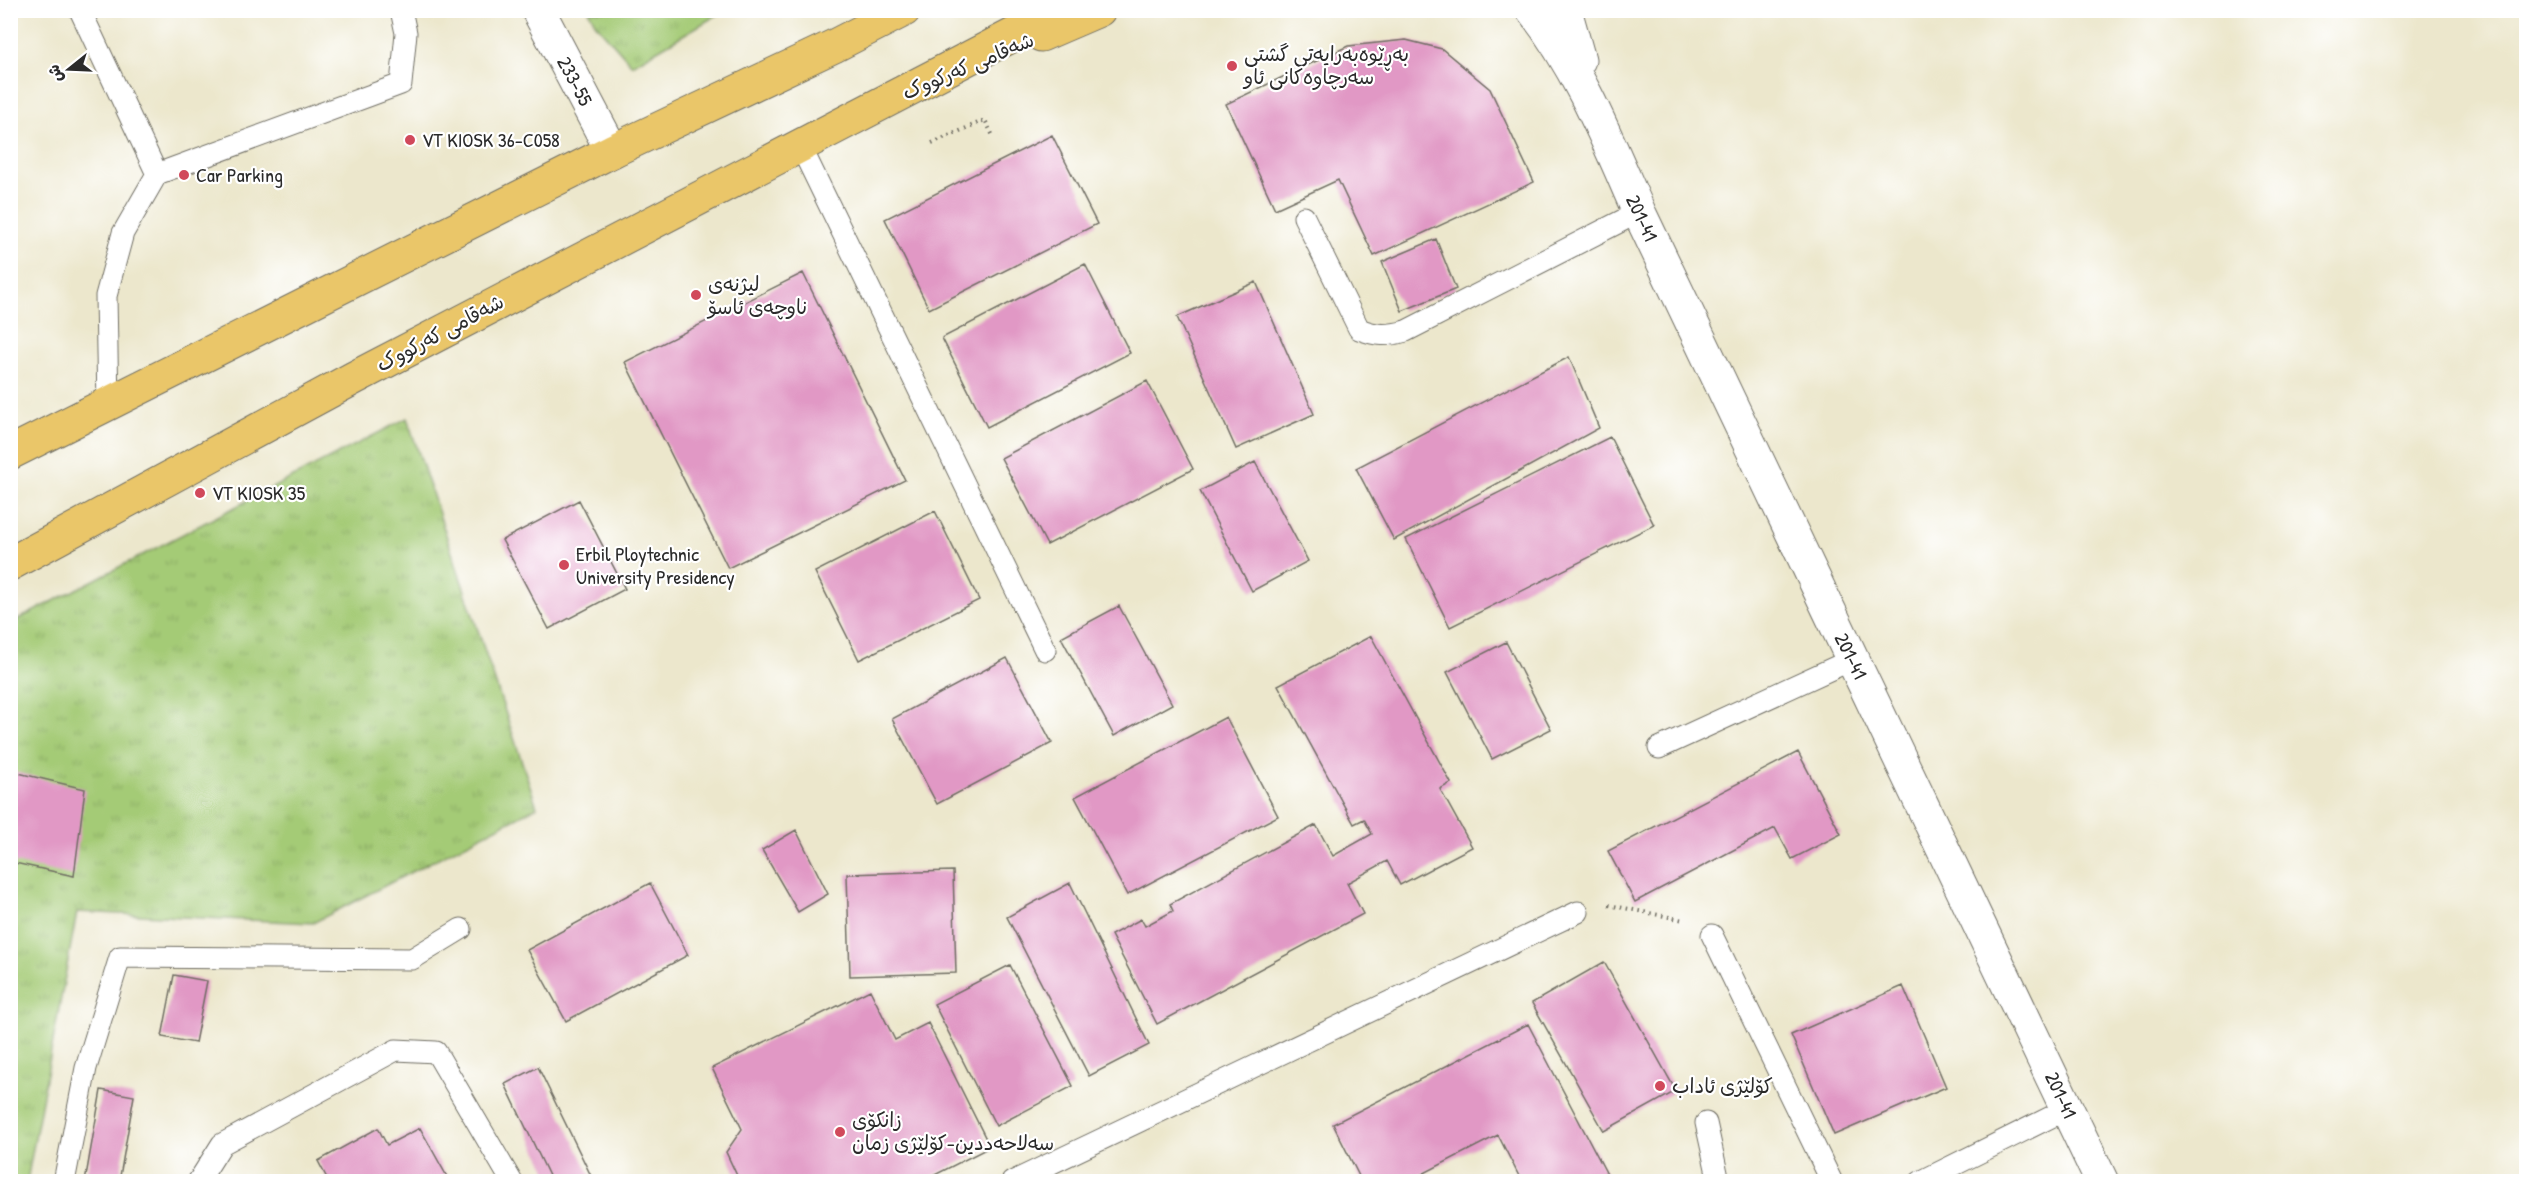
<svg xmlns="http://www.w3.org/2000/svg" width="2537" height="1192" font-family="'Patrick Hand','Playpen Sans Arabic',sans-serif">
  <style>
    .park { fill: url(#park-tufts); stroke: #687b50; stroke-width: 1.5 }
    .building { fill: #e198c5 }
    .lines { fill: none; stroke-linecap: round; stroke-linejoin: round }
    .service-casing { stroke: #6f6d63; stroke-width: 23 }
    .minor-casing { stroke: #6f6d63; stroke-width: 35 }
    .trunk-casing { stroke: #6f6d63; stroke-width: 35 }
    .path { stroke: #6f6d63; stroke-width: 4; stroke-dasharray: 1.5 4.5; stroke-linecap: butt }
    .service { stroke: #fff; stroke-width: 21 }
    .minor { stroke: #fff; stroke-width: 33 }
    .trunk { stroke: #eac669; stroke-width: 33 }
    .poi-dot { fill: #d1495b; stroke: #fff; stroke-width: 2 }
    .labels { text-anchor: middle; stroke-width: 4.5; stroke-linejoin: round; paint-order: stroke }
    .poi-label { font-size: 20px; fill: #2b2b2b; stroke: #fff; text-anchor: start }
    .street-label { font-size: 20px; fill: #2b2b2b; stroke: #fff }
  </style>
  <defs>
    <pattern id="park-tufts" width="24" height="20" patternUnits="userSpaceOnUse" patternTransform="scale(1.5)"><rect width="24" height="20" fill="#a4cb76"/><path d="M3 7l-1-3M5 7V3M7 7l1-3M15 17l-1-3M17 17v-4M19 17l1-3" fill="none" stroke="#8dae66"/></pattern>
  </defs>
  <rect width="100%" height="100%" fill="#fff"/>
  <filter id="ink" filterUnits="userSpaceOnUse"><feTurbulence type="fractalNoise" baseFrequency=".0167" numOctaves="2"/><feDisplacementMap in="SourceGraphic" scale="12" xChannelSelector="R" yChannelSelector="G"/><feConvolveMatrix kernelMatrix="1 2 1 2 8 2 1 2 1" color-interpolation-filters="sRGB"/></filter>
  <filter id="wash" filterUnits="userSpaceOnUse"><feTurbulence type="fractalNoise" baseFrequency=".008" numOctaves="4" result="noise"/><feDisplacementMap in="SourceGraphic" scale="24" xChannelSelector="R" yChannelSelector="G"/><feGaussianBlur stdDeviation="1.35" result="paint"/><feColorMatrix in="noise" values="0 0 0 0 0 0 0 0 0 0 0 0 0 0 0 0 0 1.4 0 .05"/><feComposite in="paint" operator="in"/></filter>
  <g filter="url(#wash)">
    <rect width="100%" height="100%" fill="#ece7cc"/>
    <!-- park -->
    <path class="park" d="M589,11H724L632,65L595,23Z
      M407,418L537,807L313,923L77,912L27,1181L11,1182V623Z"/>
    <g id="blocks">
      <!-- building -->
      <path class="building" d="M1406,40L1442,49L1490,89L1534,182L1374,256L1338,180L1275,209L1226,104L1348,46Z
        M1052,135L1097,224L929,309L885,219Z
        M1436,239L1456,289L1402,311L1382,262Z
        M1085,264L1130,353L987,427L942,338Z
        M803,273L905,480L728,568L625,362Z
        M1256,282L1314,414L1236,449L1177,317Z
        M1569,357L1599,428L1394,540L1356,468Z
        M1147,381L1193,469L1047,545L1001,458Z
        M1610,437L1654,525L1450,627L1406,539Z
        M1255,462L1308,561L1252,591L1200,491Z
        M579,500L625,589L549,629L502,540Z
        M935,511L979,600L859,660L815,572Z
        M1119,606L1172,704L1114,736L1061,637Z
        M1371,636L1451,783L1440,789L1472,847L1400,885L1387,861L1347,883L1363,914L1157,1024L1111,935L1141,919L1145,926L1173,911L1170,904L1316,825L1333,856L1372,834L1364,819L1354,824L1278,685Z
        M1506,642L1551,729L1492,759L1447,672Z
        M1007,658L1052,743L937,804L892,719Z
        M1226,717L1278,816L1127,895L1075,797Z
        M1798,752L1841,834L1792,859L1775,828L1635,902L1608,851Z
        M10,771L85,789L74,876L10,862Z
        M796,830L828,894L798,912L762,850Z
        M953,871L956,973L850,976L847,874Z
        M650,883L688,955L566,1021L527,950Z
        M1070,883L1149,1045L1089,1076L1007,917Z
        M1604,962L1676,1091L1604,1131L1532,1003Z
        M1010,965L1073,1086L996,1126L934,1004Z
        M174,975L207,981L195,1043L162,1037Z
        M1903,986L1946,1087L1834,1135L1791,1035Z
        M870,990L895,1040L928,1023L990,1147L921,1182H740L726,1152L742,1129L712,1068Z
        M1528,1024L1611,1182H1522L1498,1135L1407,1182H1362L1333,1124Z
        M538,1067L594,1182H552L505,1084Z
        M101,1090L134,1096L119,1182H85Z
        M378,1128L387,1145L420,1128L450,1182H329L318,1161Z"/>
    </g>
  </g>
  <g filter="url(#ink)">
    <use href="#blocks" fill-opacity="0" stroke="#6f6d63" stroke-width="1.5"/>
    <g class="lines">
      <!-- service casing -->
      <g class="service-casing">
        <path id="service" d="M80,10L157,174L123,233L106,296L108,406
          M800,145L1045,650
          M157,174L401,84L406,33L401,10
          M1304,217L1359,329C1377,336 1387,336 1406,331L1639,212
          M1659,748L1853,659
          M1712,935L1832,1182
          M1706,1123L1719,1182
          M64,1182L86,1068L120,957L412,959L461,929
          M198,1182L222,1144L396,1050L436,1052L512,1182
          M1012,1182L1578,912
          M1920,1182L2067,1109"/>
      </g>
      <!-- minor casing -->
      <g class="minor-casing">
        <path id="minor" d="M538,10L612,151
          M1533,10C1580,70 1609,144 1639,212L2102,1182
          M1565,10L1579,60"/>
      </g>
      <!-- trunk casing -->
      <g class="trunk-casing">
        <path id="trunk" d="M1041,35L1099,10
          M10,453L612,151L834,46L904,10
          M10,564L354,378L1061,10"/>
      </g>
      <!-- path -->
      <path class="path" d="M932,143L985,120L993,136
        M1609,905L1684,920"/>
      <!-- service -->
      <use href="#service" class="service"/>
      <!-- minor -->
      <use href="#minor" class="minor"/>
      <!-- trunk -->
      <use href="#trunk" class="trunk"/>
    </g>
  </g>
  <!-- markers -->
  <g class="poi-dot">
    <circle cx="1232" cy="66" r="6"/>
    <circle cx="410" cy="140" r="6"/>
    <circle cx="184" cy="175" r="6"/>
    <circle cx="696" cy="295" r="6"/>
    <circle cx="200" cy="493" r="6"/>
    <circle cx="564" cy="565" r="6"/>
    <circle cx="1660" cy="1086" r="6"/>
    <circle cx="840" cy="1132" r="6"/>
  </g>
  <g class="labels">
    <!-- poi labels -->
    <g class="poi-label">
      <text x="1244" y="61">بەڕێوەبەرایەتی گشتی<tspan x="1244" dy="23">سەرچاوەکانی ئاو</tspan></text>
      <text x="422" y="147">VT KIOSK 36-C058</text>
      <text x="196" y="182">Car Parking</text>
      <text x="708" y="291">لیژنەی<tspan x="708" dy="23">ناوچەی ئاسۆ</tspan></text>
      <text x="212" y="500">VT KIOSK 35</text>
      <text x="576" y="561">Erbil Ploytechnic<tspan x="576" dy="23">University Presidency</tspan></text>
      <text x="1672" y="1093">کۆلێژی ئاداب</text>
      <text x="852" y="1127">زانکۆی<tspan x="852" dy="23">سەلاحەددین-کۆلێژی زمان</tspan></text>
    </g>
    <!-- street labels -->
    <g class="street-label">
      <text transform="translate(968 66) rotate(-23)" y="7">شەقامی کەرکووک</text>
      <text transform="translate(575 81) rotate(62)" y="7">233-55</text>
      <text transform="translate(1642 218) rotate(65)" y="7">201-41</text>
      <text transform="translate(440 333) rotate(-28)" y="7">شەقامی کەرکووک</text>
      <text transform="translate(1851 656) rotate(64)" y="7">201-41</text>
      <text transform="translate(2061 1095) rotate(65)" y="7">201-41</text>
    </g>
  </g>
  <!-- margin -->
  <rect width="2537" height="1192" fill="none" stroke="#fff" stroke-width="36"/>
  <!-- north arrow -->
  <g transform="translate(69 69) rotate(252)" stroke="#ffffff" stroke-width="4.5" paint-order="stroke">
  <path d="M0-4.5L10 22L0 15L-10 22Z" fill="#2b2b2b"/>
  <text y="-9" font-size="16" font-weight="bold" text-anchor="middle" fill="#2b2b2b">ش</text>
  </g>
</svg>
